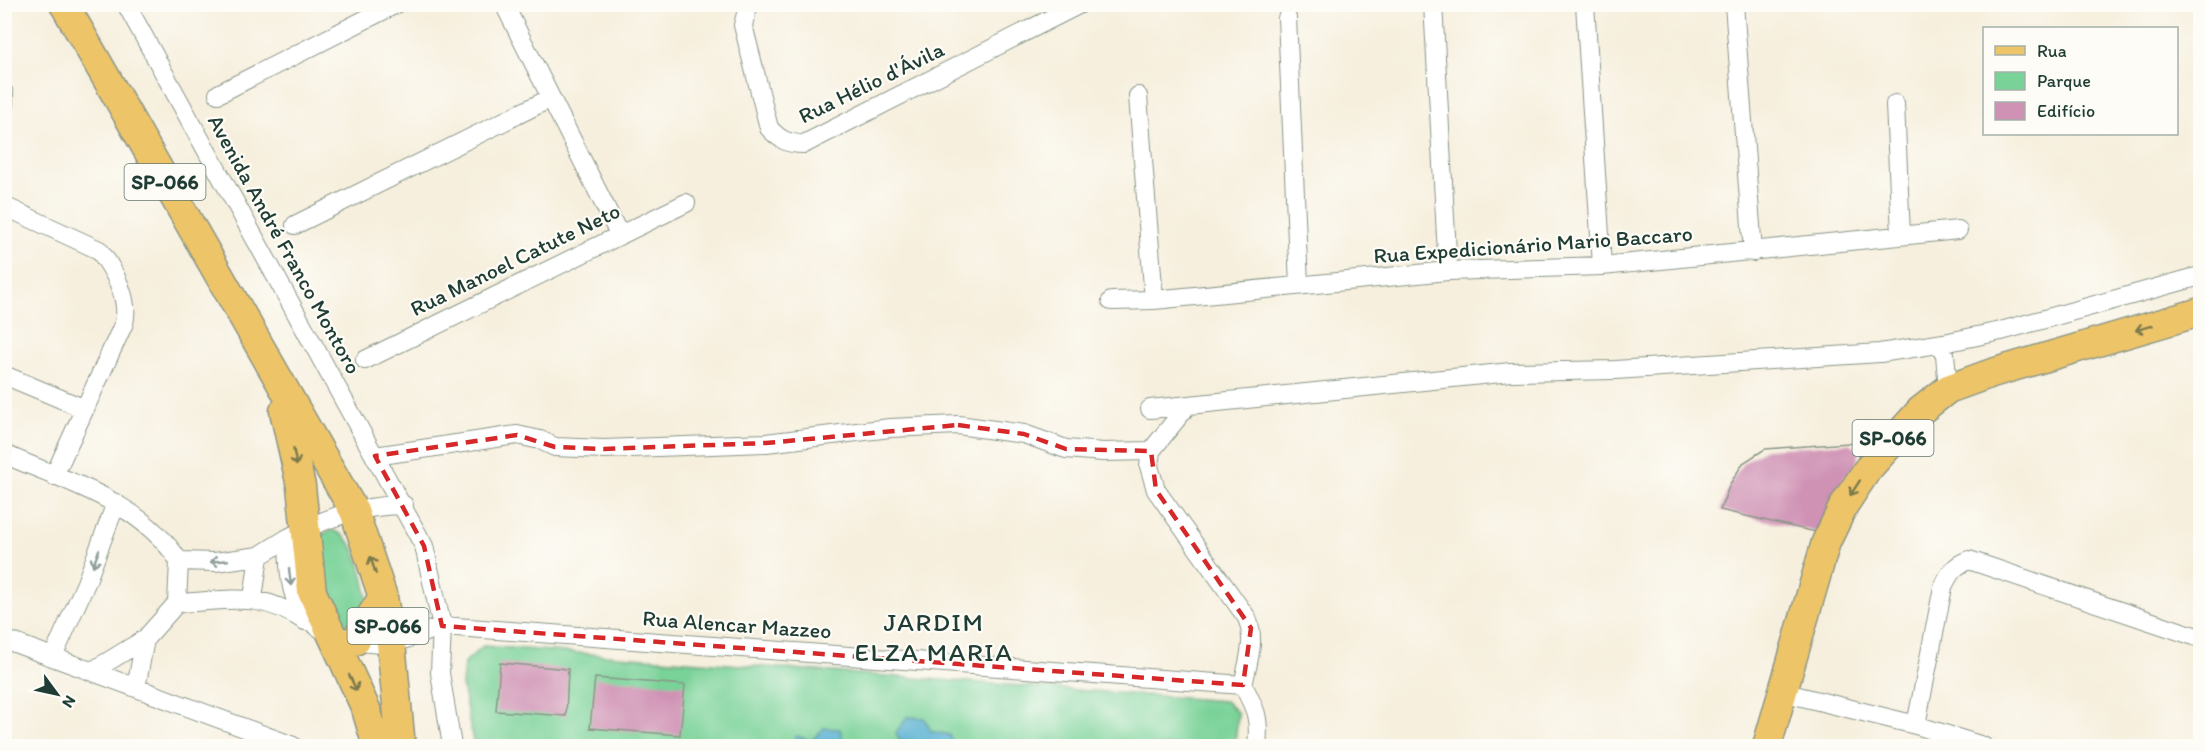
<svg xmlns="http://www.w3.org/2000/svg" width="2205" height="751" font-family="Itim,sans-serif">
  <style>
    .green { fill: #79d298; stroke: #4c8866; stroke-width: 1.5 }
    .water { fill: #52afd0; stroke: #387682; stroke-width: 1.5 }
    .building { fill: #cf91b4 }
    .lines { fill: none; stroke-linecap: round; stroke-linejoin: round }
    .minor-casing { stroke: #8a9688; stroke-width: 20 }
    .primary-casing { stroke: #8a9688; stroke-width: 31 }
    .minor { stroke: #fff; stroke-width: 18 }
    .primary { stroke: #eec469; stroke-width: 28 }
    .oneway { stroke: #7c7a4c }
    .oneway2 { stroke: #8f9e9a }
    .marked { fill: none; stroke: #d62828; stroke-width: 4.5; stroke-dasharray: 12 8; stroke-linejoin: round }
    .labels { text-anchor: middle; stroke-width: 4.5; stroke-linejoin: round; paint-order: stroke }
    .shield { fill: #fdfcf7; stroke: #62766e; stroke-width: 1.5 }
    .shield-label { font-size: 21px; font-weight: bold; fill: #1f3d34 }
    .street-label { font-size: 22px; fill: #1f3d34; stroke: #fdfcf7 }
    .quarter-label { font-size: 26px; letter-spacing: 1.5px; fill: #1f3d34; stroke: #fdfcf7 }
  </style>
  <rect width="100%" height="100%" fill="#fdfcf7"/>
  <filter id="ink" filterUnits="userSpaceOnUse"><feTurbulence type="fractalNoise" baseFrequency=".0167" numOctaves="2"/><feDisplacementMap in="SourceGraphic" scale="12" xChannelSelector="R" yChannelSelector="G"/><feConvolveMatrix kernelMatrix="1 2 1 2 8 2 1 2 1" color-interpolation-filters="sRGB"/></filter>
  <filter id="wash" filterUnits="userSpaceOnUse"><feTurbulence type="fractalNoise" baseFrequency=".008" numOctaves="4" result="noise"/><feDisplacementMap in="SourceGraphic" scale="24" xChannelSelector="R" yChannelSelector="G"/><feGaussianBlur stdDeviation="1.35" result="paint"/><feColorMatrix in="noise" values="0 0 0 0 0 0 0 0 0 0 0 0 0 0 0 0 0 1.4 0 .05"/><feComposite in="paint" operator="in"/></filter>
  <g filter="url(#wash)">
    <rect width="100%" height="100%" fill="#f6efdd"/>
    <!-- green -->
    <path class="green" d="M331,530C359,536 363,577 368,601L349,628L338,623L330,612L317,537Z
      M483,646L1225,701L1238,713L1235,746H474L462,685L464,663Z"/>
    <!-- water -->
    <path class="water" d="M907,717L924,718L931,731L949,735L955,746H902L896,733Z
      M824,728L840,729L844,746H790L797,736L811,741Z"/>
    <g id="blocks">
      <!-- building -->
      <path class="building" d="M1849,443L1859,451L1857,463L1845,478L1820,533L1720,510L1730,484L1743,463L1765,449Z
        M500,663L568,669L566,716L496,711Z
        M595,678L685,685L680,735L590,728Z"/>
    </g>
  </g>
  <g filter="url(#ink)">
    <use href="#blocks" fill-opacity="0" stroke="#8a9688" stroke-width="1.5"/>
    <g class="lines">
      <!-- minor casing -->
      <g class="minor-casing">
        <path id="minor" d="M126,4L424,546L442,626L440,673L452,746
          M504,4L619,234
          M752,4L747,10L743,25L769,128C780,140 788,144 804,144L1080,4
          M1433,4L1448,271
          M1585,4L1602,266
          M1734,4L1753,252
          M1287,18L1299,285
          M4,93V104
          M218,94L396,4
          M1138,96L1154,300
          M1895,104L1901,235
          M4,206L99,250C114,270 130,299 124,323L54,476
          M295,225L551,98
          M1111,301L1154,300L1448,271L1602,266L1958,230
          M1944,343L1948,389
          M365,360L686,203
          M4,375L85,409
          M1150,409L1511,372L1615,370L1880,353L1944,343L2001,331L2200,276
          M1151,451L1149,466L1156,490L1247,618C1256,640 1248,662 1243,685
          M4,454C67,482 140,501 179,561
          M375,456L517,435L540,440L555,447L604,449L766,443L890,428L958,425L1024,434L1066,449L1103,452L1151,451L1187,406
          M404,505C361,505 324,518 288,538C289,589 291,627 349,639C363,642 376,645 390,643C408,640 425,632 442,626L1243,685
          M179,561L215,562L259,556L288,538
          M253,598L259,556
          M177,603C231,601 257,590 305,621
          M4,639L293,746
          M53,657L86,583L116,503
          M94,670L145,639
          M1243,685C1256,710 1260,718 1257,746
          M136,688L145,639L177,603L179,561
          M1782,692L1916,725L1983,746
          M1916,725L1943,587C1949,573 1955,565 1969,560L2200,638"/>
      </g>
      <!-- primary casing -->
      <g class="primary-casing">
        <path id="primary" d="M64,4L354,511L383,597L391,643L401,746
          M284,411L301,486L312,592L366,709L377,746
          M355,641L383,597
          M1767,746L1826,542L1844,505L1867,470L1920,411L1948,389L1992,373L2200,312"/>
      </g>
      <!-- minor -->
      <use href="#minor" class="minor"/>
      <!-- primary -->
      <use href="#primary" class="primary"/>
    </g>
    <!-- one-way arrows -->
    <defs><path id="oneway-shaft" d="M-6 0H5M1.5-3L5.5 0L1.5 3" fill="none" stroke-width="1.6" stroke-linecap="round" stroke-linejoin="round" transform="scale(1.5)"/></defs>
    <g class="oneway">
      <use href="#oneway-shaft" transform="translate(2144 328) rotate(164)"/>
      <use href="#oneway-shaft" transform="translate(295 457) rotate(79)"/>
      <use href="#oneway-shaft" transform="translate(1855 488) rotate(123)"/>
      <use href="#oneway-shaft" transform="translate(373 565) rotate(-108)"/>
      <use href="#oneway-shaft" transform="translate(353 683) rotate(64)"/>
    </g>
    <g class="oneway2">
      <use href="#oneway-shaft" transform="translate(96 558) rotate(110)"/>
      <use href="#oneway-shaft" transform="translate(219 561) rotate(175)"/>
      <use href="#oneway-shaft" transform="translate(290 577) rotate(83)"/>
    </g>
  </g>
  <!-- marked area -->
  <path class="marked" d="M958,425L1024,434L1066,449L1151,451L1156,490L1251,628L1243,685L442,626L424,546L375,456L517,435L555,447L604,449L766,443Z"/>
  <g class="labels">
    <!-- shield labels -->
    <g class="shield">
      <rect x="124.5" y="164" width="81" height="36" rx="4.5"/>
      <rect x="1852.5" y="420" width="81" height="36" rx="4.5"/>
      <rect x="347.5" y="608" width="81" height="36" rx="4.5"/>
    </g>
    <g class="shield-label">
      <text x="165" y="189">SP-066</text>
      <text x="1893" y="445">SP-066</text>
      <text x="388" y="633">SP-066</text>
    </g>
    <!-- street labels -->
    <g class="street-label">
      <text transform="translate(871 82) rotate(-26)" y="8">Rua Hélio d'Ávila</text>
      <text transform="translate(285 244) rotate(61)" y="8">Avenida André Franco Montoro</text>
      <text transform="translate(1533 244) rotate(-4)" y="8">Rua Expedicionário Mario Baccaro</text>
      <text transform="translate(515 259) rotate(-26)" y="8">Rua Manoel Catute Neto</text>
      <text transform="translate(737 624) rotate(4)" y="8">Rua Alencar Mazzeo</text>
    </g>
    <!-- quarter labels -->
    <g class="quarter-label">
      <text x="934" y="631">JARDIM<tspan x="934" dy="30">ELZA MARIA</tspan></text>
    </g>
  </g>
  <!-- margin -->
  <rect width="2205" height="751" fill="none" stroke="#fdfcf7" stroke-width="24"/>
  <!-- legend -->
  <rect x="1983" y="27" width="195" height="108" fill="#fdfcf7" stroke="#a4b0a9" stroke-width="1.5"/>
  <rect x="1995" y="46" width="30" height="9" fill="#eec469" stroke="#a4b0a9" stroke-width="1.5"/>
  <text x="2037" y="57" font-size="18" fill="#1f3d34">Rua</text>
  <rect x="1995" y="72" width="30" height="18" fill="#79d298" stroke="#a4b0a9" stroke-width="1.5"/>
  <text x="2037" y="87" font-size="18" fill="#1f3d34">Parque</text>
  <rect x="1995" y="102" width="30" height="18" fill="#cf91b4" stroke="#a4b0a9" stroke-width="1.5"/>
  <text x="2037" y="117" font-size="18" fill="#1f3d34">Edifício</text>
  <!-- north arrow -->
  <g transform="translate(57 694) rotate(123)" stroke="#fdfcf7" stroke-width="4.5" paint-order="stroke">
  <path d="M0-4.5L10 22L0 15L-10 22Z" fill="#1f3d34"/>
  <text y="-9" font-size="16" font-weight="bold" text-anchor="middle" fill="#1f3d34">N</text>
  </g>
</svg>
